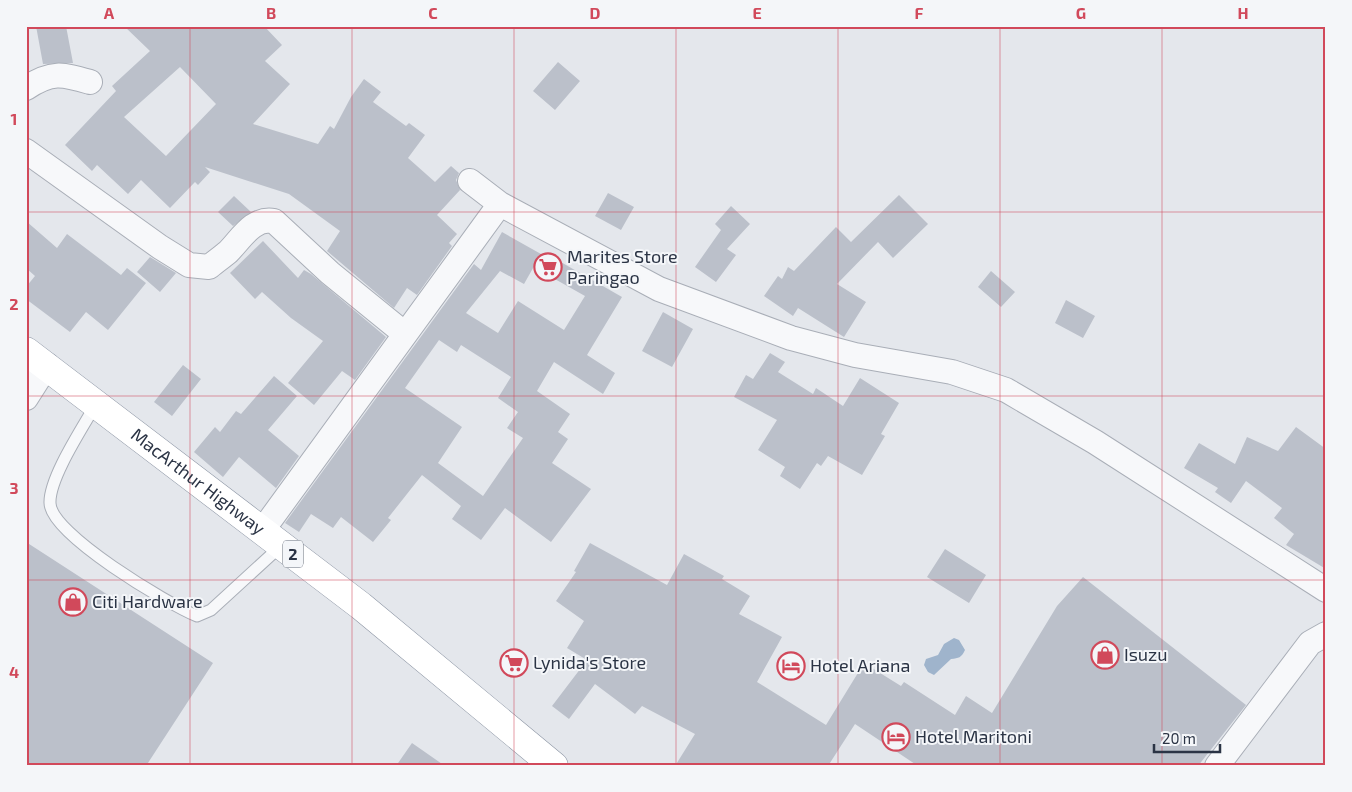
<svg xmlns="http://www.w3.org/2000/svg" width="1352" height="792" font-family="'Exo 2',sans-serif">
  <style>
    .water { fill: #9fb4cc }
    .building { fill: #bbc0ca; fill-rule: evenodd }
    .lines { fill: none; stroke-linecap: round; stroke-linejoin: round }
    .lane-casing { stroke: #a9aeb7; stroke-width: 13 }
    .street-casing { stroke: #a9aeb7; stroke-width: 26 }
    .highway-casing { stroke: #8b94a3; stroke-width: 29 }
    .lane { stroke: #f7f8fa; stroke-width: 11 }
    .street { stroke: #f7f8fa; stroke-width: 24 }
    .highway { stroke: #fff; stroke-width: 28 }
    .grid { fill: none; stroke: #d1495b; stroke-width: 1; stroke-opacity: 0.55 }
    .labels { text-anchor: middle; stroke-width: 4; stroke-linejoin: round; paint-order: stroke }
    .shield { fill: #f4f6f9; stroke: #676e7b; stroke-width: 1 }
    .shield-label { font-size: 16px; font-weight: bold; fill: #2b3445 }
    .poi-label { font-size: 18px; fill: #2b3445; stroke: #f4f6f9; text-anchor: start }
    .street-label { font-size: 18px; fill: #2b3445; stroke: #f4f6f9 }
    .neatline { fill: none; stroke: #d1495b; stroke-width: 2 }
    .grid-label { font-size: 16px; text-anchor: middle; font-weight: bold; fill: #d1495b }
  </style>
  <rect width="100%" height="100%" fill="#e4e7ec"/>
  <!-- water -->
  <path class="water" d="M954,638L959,640L965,650C961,658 959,658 951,659L934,675L928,672L924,665L926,659L938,655L944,644Z"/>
  <!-- building -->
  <path class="building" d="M36,26H66L73,63L43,64Z
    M124,26H264L282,45L265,61L290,84L253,124L318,144L330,126L334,129L351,97L364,79L381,92L373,102L406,126L409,123L425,135L408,158L435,182L451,166L459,173L456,180L460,190L437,215L457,234L449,243L452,246L417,295L407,288L394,308L327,251L340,231L289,194L205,167L210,172L198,185L195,182L170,208L141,180L128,194L97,165L92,171L65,145L116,91L112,86L150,51ZM180,67L216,104L166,156L124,117Z
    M558,62L580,81L555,110L533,91Z
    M608,193L634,207L621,230L595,216Z
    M899,195L928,224L893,258L878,242L837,284L866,302L844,337L798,308L793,316L764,296L778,276L782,279L788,267L794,271L836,227L851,242Z
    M234,196L251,212L233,226L218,212Z
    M731,206L750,224L727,249L736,255L716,282L695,267L721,230L715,224Z
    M26,221L57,248L67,234L121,275L127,268L146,283L108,330L86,312L70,332L26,299V287L35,276L26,268Z
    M502,232L541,254L524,284L500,271L466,313L498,333L518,301L564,330L585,296L537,269L545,253L622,297L587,355L615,373L603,394L554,362L537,391L570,414L558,432L568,439L552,463L591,489L551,542L505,508L481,540L452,519L461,506L422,475L388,518L391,520L373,542L341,517L333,528L311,514L299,532L285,523L474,264L481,270ZM439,340L457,352L461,345L511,377L498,398L518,412L507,428L523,438L483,496L438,463L462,427L405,388Z
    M263,241L298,278L304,270L311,274L386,337L355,380L342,371L314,405L288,383L323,341L291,318L262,292L255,299L230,273Z
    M150,257L176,273L160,292L137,272Z
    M991,271L1015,292L1001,307L978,287Z
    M1066,300L1095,316L1083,338L1055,323Z
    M663,312L693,329L672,367L642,351Z
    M770,353L785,362L778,372L813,394L816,388L843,406L860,378L899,403L881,434L885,436L862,475L828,456L821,466L817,463L800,489L780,476L785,467L758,450L777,420L734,397L746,375L753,379Z
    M183,365L201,379L172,416L154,402Z
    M274,376L297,396L268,430L299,456L276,488L239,457L223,477L194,452L215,427L220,432L236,411L241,414Z
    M1296,427L1326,449V569L1286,545L1294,534L1274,518L1282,508L1246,481L1231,503L1215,492L1218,488L1184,468L1199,443L1235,464L1247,437L1278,451Z
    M26,542L213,663L146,766H26Z
    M590,543L667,585L684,554L724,576L722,579L750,596L739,614L782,637L757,682L826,725L864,663L901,686L904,682L955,715L966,696L992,713L1057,606L1083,577L1246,705L1198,766H918L855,724L828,766H675L695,734L642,706L635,714L595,684L569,719L552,706L587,660L567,648L584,621L556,601L576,572L574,571Z
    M945,549L986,575L969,603L927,577Z
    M412,743L445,766H396Z"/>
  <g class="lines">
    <!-- lane casing -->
    <g class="lane-casing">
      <path id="lane" d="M96,404C83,427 49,478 50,503C50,534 168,604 197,616L211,610L282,545"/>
    </g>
    <!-- street casing -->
    <g class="street-casing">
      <path id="street" d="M26,88C52,71 62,74 90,82
        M26,151L160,247L189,265L209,267C215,262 222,257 228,252C241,239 253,217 274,221L330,273L405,334
        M470,181L500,204L659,289L791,338L855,355L952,372L1006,390L1095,442L1326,590
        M26,398L47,365
        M262,531L500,204
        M1217,766L1310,643L1326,634"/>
    </g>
    <!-- highway casing -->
    <g class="highway-casing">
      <g id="highway">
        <path id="s1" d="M26,351L361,606L554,766"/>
      </g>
    </g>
    <!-- lane -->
    <use href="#lane" class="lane"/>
    <!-- street -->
    <use href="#street" class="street"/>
    <!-- highway -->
    <use href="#highway" class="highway"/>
  </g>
  <!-- grid -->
  <path class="grid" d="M190,26V766M352,26V766M514,26V766M676,26V766M838,26V766M1000,26V766M1162,26V766M26,212H1326M26,396H1326M26,580H1326"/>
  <!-- icons -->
  <defs>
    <g id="supermarket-ring" transform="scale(1.4375)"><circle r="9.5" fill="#f4f6f9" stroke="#d1495b" stroke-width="1.5"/><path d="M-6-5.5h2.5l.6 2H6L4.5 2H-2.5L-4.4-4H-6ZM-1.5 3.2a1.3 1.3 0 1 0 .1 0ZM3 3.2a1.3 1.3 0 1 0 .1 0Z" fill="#d1495b"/></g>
    <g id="shop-ring" transform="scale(1.4375)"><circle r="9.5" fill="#f4f6f9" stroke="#d1495b" stroke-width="1.5"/><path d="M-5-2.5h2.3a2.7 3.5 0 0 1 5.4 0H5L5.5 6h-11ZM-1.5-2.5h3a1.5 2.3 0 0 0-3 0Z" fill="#d1495b"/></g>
    <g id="hotel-ring" transform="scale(1.4375)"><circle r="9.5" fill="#f4f6f9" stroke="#d1495b" stroke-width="1.5"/><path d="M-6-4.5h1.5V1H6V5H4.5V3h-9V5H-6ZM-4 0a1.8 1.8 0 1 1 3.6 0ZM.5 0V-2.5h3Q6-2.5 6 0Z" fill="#d1495b"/></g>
  </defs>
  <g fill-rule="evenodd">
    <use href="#supermarket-ring" x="548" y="267"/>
    <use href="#shop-ring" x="73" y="602"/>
    <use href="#shop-ring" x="1105" y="655"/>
    <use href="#supermarket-ring" x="514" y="663"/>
    <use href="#hotel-ring" x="791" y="666"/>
    <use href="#hotel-ring" x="896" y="737"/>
  </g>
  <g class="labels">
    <!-- shield labels -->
    <rect class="shield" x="283" y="540.5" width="20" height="27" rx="4"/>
    <g class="shield-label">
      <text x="293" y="560">2</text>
    </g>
    <!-- poi labels -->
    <g class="poi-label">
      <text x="567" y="263">Marites Store<tspan x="567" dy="21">Paringao</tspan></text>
      <text x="92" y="608">Citi Hardware</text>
      <text x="1124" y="661">Isuzu</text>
      <text x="533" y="669">Lynida's Store</text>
      <text x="810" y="672">Hotel Ariana</text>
      <text x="915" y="743">Hotel Maritoni</text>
    </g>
    <!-- street labels -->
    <g class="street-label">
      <text dy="6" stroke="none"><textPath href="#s1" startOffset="216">MacArthur Highway</textPath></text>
    </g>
  </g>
  <!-- border -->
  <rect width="1352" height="792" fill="none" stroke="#f4f6f9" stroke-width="55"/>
  <!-- scale -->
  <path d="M1154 744v8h66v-8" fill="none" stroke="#2b3445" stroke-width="2.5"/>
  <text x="1162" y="744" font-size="15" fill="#2b3445" stroke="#f4f6f9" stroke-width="4" paint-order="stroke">20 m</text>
  <rect x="28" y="28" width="1296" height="736" class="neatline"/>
  <g class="grid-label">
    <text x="109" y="19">A</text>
    <text x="271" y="19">B</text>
    <text x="433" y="19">C</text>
    <text x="595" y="19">D</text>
    <text x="757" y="19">E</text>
    <text x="919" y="19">F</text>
    <text x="1081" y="19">G</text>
    <text x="1243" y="19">H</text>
    <text x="14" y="125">1</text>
    <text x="14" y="310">2</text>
    <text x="14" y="494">3</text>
    <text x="14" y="678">4</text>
  </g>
</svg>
